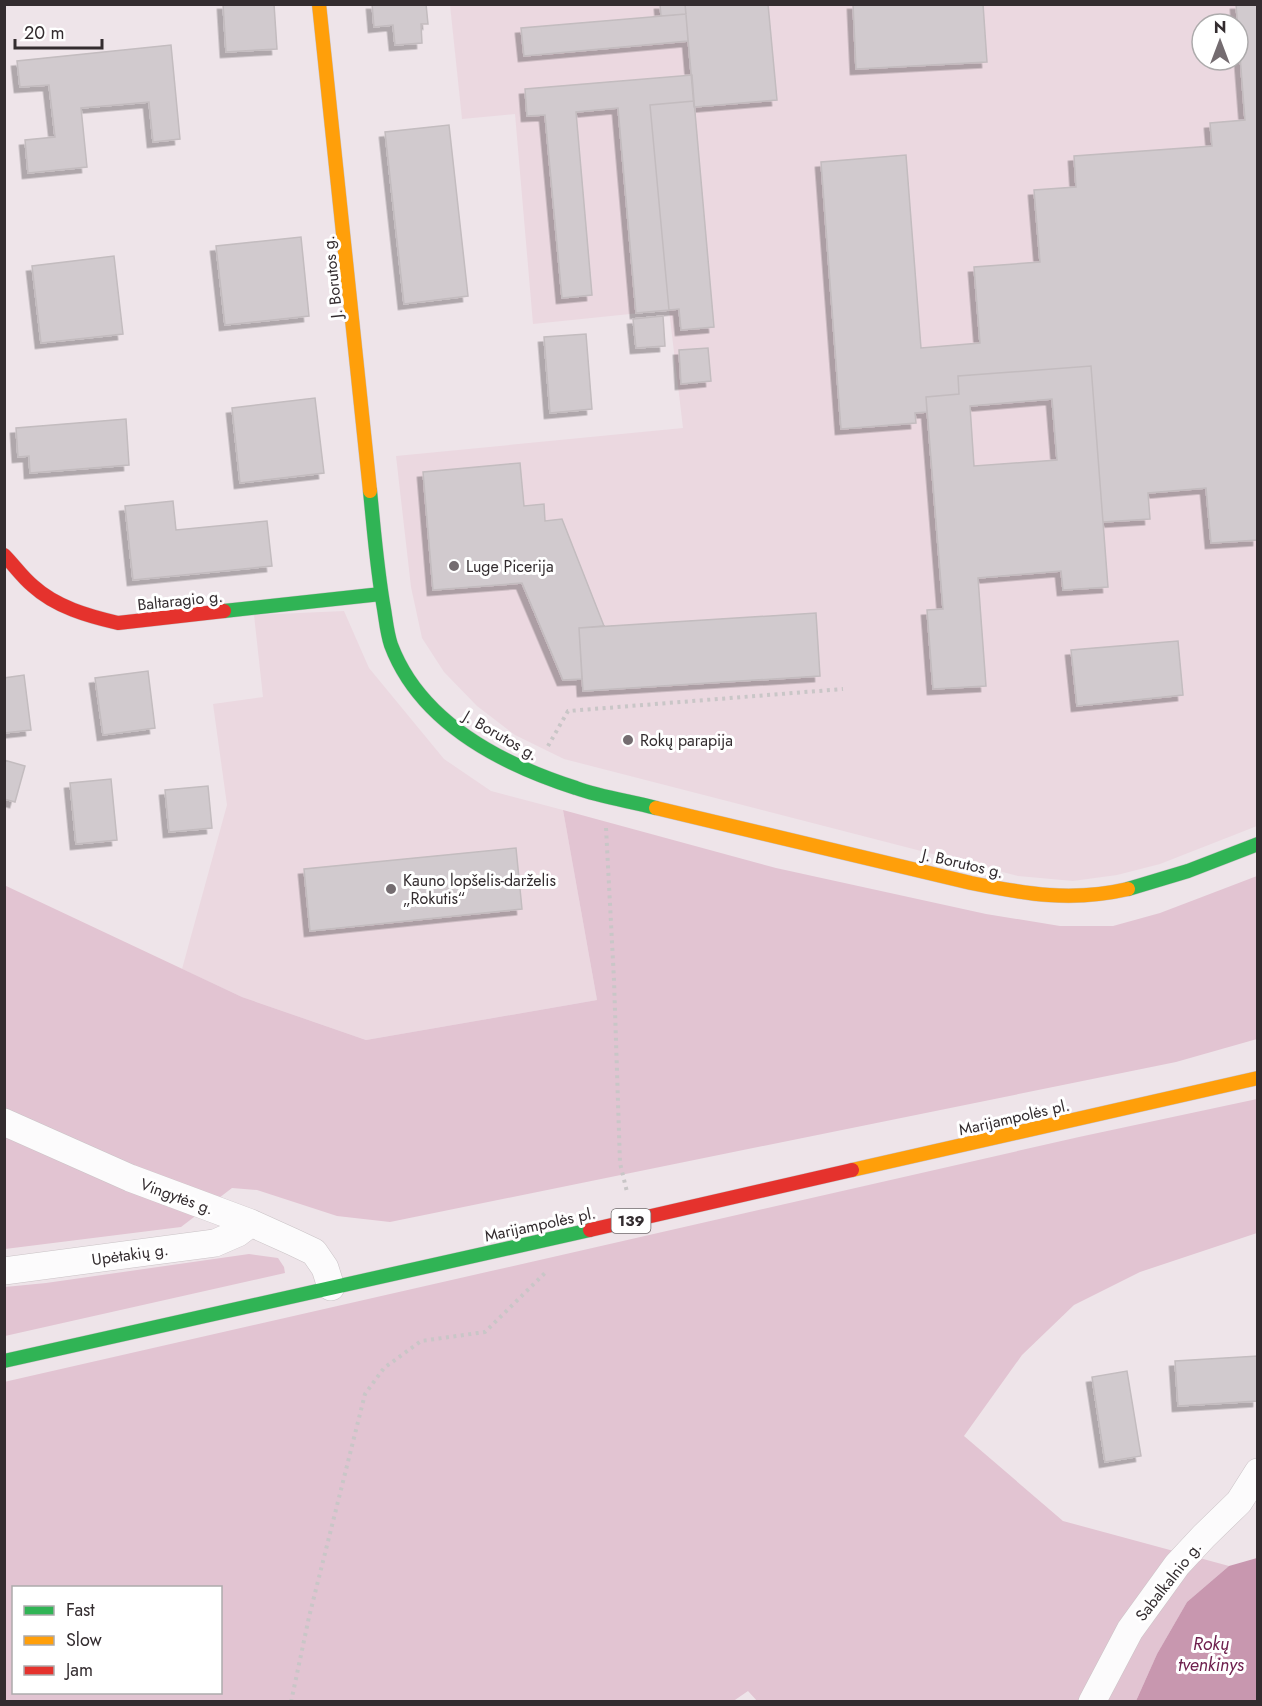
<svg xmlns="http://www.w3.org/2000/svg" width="1262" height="1706" font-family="Jost,sans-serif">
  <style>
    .built { fill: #ebd8e0; fill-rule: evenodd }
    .green { fill: #e2c4d2; fill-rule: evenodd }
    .water { fill: #c897af }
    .building { fill: #d1cace; stroke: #c3bcbf; stroke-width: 1.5; fill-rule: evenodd; filter: url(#shadow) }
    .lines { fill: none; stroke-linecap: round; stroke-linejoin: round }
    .street-casing { stroke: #cac3c6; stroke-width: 28 }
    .fast-casing { stroke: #cac3c6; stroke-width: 15 }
    .slow-casing { stroke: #cac3c6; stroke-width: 15 }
    .jam-casing { stroke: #cac3c6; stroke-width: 15 }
    .path { stroke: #c9c6c7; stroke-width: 4; stroke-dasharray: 3 4.5; stroke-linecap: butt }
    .street { stroke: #fcfbfc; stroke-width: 27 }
    .fast { stroke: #30b455; stroke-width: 14 }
    .slow { stroke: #ff9f0a; stroke-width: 14 }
    .jam { stroke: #e5322d; stroke-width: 14 }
    .poi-dot { fill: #746c70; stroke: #fff; stroke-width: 2 }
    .labels { text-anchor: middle; stroke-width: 6; stroke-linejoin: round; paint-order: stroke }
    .shield { fill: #fff; stroke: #706b6d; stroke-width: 1.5 }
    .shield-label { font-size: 15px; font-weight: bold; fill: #332c2f }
    .street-label { font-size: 16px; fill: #332c2f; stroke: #fff }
    .poi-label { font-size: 16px; fill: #332c2f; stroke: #fff; text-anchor: start }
    .water-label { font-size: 18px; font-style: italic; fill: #6f214e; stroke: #fff }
  </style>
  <defs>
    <filter id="shadow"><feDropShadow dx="-5.5" dy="5.5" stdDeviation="0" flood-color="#0004"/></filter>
  </defs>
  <rect width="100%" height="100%" fill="#eee4e9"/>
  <!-- built -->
  <path class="built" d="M462,4L1257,5V826L1160,864L1117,875L1073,881L1018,876L564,759L515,735L477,706L444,672L422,638L411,587L396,456L683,428L669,310L533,324L515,114L462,119L450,5ZM1202,24H1238V60H1202Z
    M344,611L369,668L444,759L491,791L563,810L597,1000L366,1040L242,997L182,969L227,805L213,704L263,697L254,615Z"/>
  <!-- green -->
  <path class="green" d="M563,810L776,868L986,914L1060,926H1113L1160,913L1257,876V1039L1176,1062L390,1222L337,1216L257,1190L232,1188L181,1227L5,1249L4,885L242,997L366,1040L597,1000Z
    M1257,1099V1233L1140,1272L1074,1305L1022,1355L964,1436L1063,1521L1229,1566L1187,1602L1157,1654L1136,1701L758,1702L748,1691L732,1702L5,1701L4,1382L1079,1137ZM14,1588H220V1692H14Z
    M249,1254L278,1258L284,1267L285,1273L5,1336V1287L46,1283Z"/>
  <!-- water -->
  <path class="water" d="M1257,1558V1701H1136L1157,1654L1187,1602L1229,1566Z"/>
  <!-- building -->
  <path class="building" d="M223,4H274L277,49L226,52Z
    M372,4H426L428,24H421L422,43L395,45L393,25L374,27Z
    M660,4H685L686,14L661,16Z
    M685,4H768L777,100L694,107Z
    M853,4H983L987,62L856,69Z
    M1236,4H1258V540L1211,543L1206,488L1148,493L1150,519L1103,522L1091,366L958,376L959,394L926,397L927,412L915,413L916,423L841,429L821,162L906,155L921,348L980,343L974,267L1040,262L1034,190L1076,187L1074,156L1212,146L1210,123L1245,120Z
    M686,14L688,41L524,56L521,28Z
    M171,45L180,139L153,142L149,102L81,108L87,167L28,173L25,140L55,137L49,85L20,87L17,61Z
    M692,75L694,101L650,105L669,310L636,313L618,108L576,112L592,295L562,298L545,115L527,116L525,89Z
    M694,101L714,327L681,330L679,309L669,310L650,105Z
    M449,125L468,296L404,304L385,132Z
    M301,237L309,316L225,325L216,246Z
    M114,256L123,334L41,343L32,266Z
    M663,316L665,346L636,348L633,319Z
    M586,334L592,409L550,413L544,337Z
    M708,348L711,381L681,384L679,350Z
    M1091,366L1108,587L1063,590L1061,571L978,578L986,686L933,689L927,610L943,609L926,397L959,394L958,376ZM1052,399L1057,460L974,466L970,406Z
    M315,398L324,473L240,483L232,408Z
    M126,419L129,465L30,473L29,456L18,457L16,428Z
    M520,463L524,506L544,504L545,521L562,519L604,626L579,628L582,679L563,680L522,583L433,590L423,472Z
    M173,501L176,530L267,521L272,566L133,580L125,506Z
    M816,613L820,676L583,691L579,628Z
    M1178,641L1183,695L1077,706L1071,650Z
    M148,671L155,728L103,735L95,678Z
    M24,675L31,730L4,733V678Z
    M4,760L25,766L15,802L4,799Z
    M111,779L117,840L76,844L70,783Z
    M208,786L212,828L169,832L165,790Z
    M516,848L522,909L310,931L304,869Z
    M1258,1356V1401L1178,1406L1175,1361Z
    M1127,1371L1141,1456L1105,1462L1092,1377Z"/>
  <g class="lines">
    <!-- street casing -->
    <g class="street-casing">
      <path id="street" d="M4,1122L130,1178L251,1223L293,1242L314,1252L325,1268L331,1287
        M4,1271L215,1243L238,1233L251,1223
        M1092,1702L1130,1630L1177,1565L1204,1536L1239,1502L1258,1472"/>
    </g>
    <!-- fast casing -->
    <g class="fast-casing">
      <path id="fast" d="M370,491C374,530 377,570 384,609C386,621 387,633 391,645C420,722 501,764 576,788C601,797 629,801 656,808
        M224,611L381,594
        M1128,889L1188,871L1258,844
        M4,1361L590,1230"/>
    </g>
    <!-- slow casing -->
    <g class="slow-casing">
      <path id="slow" d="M319,4L370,491
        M656,808L971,883C1026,894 1072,902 1128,889
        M852,1170L1258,1078"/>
    </g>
    <!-- jam casing -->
    <g class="jam-casing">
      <path id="jam" d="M4,555C14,565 22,577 33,586C56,607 88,616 118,623L224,611
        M590,1230L852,1170"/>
    </g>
    <!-- path -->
    <path class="path" d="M548,746L568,711L843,689
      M606,828L614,980L620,1163L627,1192
      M291,1702L309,1617L365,1394L384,1368L421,1341L485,1332L545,1273"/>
    <!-- street -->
    <use href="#street" class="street"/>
    <!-- fast -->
    <use href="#fast" class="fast"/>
    <!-- slow -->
    <use href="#slow" class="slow"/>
    <!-- jam -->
    <use href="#jam" class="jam"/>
  </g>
  <!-- markers -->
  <g class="poi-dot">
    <circle cx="454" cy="566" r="6"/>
    <circle cx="628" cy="740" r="6"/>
    <circle cx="391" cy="889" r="6"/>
  </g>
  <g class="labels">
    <!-- shield labels -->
    <rect class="shield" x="611.5" y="1209" width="39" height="24" rx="4.5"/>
    <g class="shield-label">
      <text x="631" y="1226">139</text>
    </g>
    <!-- street labels -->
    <g class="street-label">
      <text transform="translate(332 277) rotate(-96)" y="6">J. Borutos g.</text>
      <text transform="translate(180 600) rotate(-6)" y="6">Baltaragio g.</text>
      <text transform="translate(501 735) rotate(30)" y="6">J. Borutos g.</text>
      <text transform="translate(963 863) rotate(13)" y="6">J. Borutos g.</text>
      <text transform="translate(1014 1117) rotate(-13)" y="6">Marijampolės pl.</text>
      <text transform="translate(177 1196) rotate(20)" y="6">Vingytės g.</text>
      <text transform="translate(540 1224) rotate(-12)" y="6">Marijampolės pl.</text>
      <text transform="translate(130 1254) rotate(-8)" y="6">Upėtakių g.</text>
      <text transform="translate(1168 1581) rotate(-52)" y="6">Sabalkalnio g.</text>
    </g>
    <!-- poi labels -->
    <g class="poi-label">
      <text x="466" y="572">Luge Picerija</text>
      <text x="640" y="746">Rokų parapija</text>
      <text x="403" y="886">Kauno lopšelis-darželis<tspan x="403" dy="18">„Rokutis“</tspan></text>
    </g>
    <!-- water labels -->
    <g class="water-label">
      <text x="1211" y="1650">Rokų<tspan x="1211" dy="21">tvenkinys</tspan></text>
    </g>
  </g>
  <!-- border -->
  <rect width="1262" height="1706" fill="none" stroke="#332c2f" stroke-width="12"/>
  <!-- legend -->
  <rect x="12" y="1586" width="210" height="108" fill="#ffffff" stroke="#adabac" stroke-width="1.5"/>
  <rect x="24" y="1606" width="30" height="9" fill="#30b455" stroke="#adabac" stroke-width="1.5"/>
  <text x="66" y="1616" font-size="18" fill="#332c2f">Fast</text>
  <rect x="24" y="1636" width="30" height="9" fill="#ff9f0a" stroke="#adabac" stroke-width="1.5"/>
  <text x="66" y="1646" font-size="18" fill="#332c2f">Slow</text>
  <rect x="24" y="1666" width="30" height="9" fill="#e5322d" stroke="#adabac" stroke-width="1.5"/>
  <text x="66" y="1676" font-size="18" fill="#332c2f">Jam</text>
  <!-- north arrow -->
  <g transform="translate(1220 42)"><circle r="28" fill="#ffffff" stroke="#adabac" stroke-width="1.5"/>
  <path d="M0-4.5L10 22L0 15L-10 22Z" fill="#746c70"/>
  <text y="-9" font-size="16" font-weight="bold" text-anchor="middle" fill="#332c2f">N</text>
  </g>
  <!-- scale -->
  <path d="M15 39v9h87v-9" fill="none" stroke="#332c2f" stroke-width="3"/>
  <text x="24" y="39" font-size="18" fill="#332c2f" stroke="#ffffff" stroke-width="4.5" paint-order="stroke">20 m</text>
</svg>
